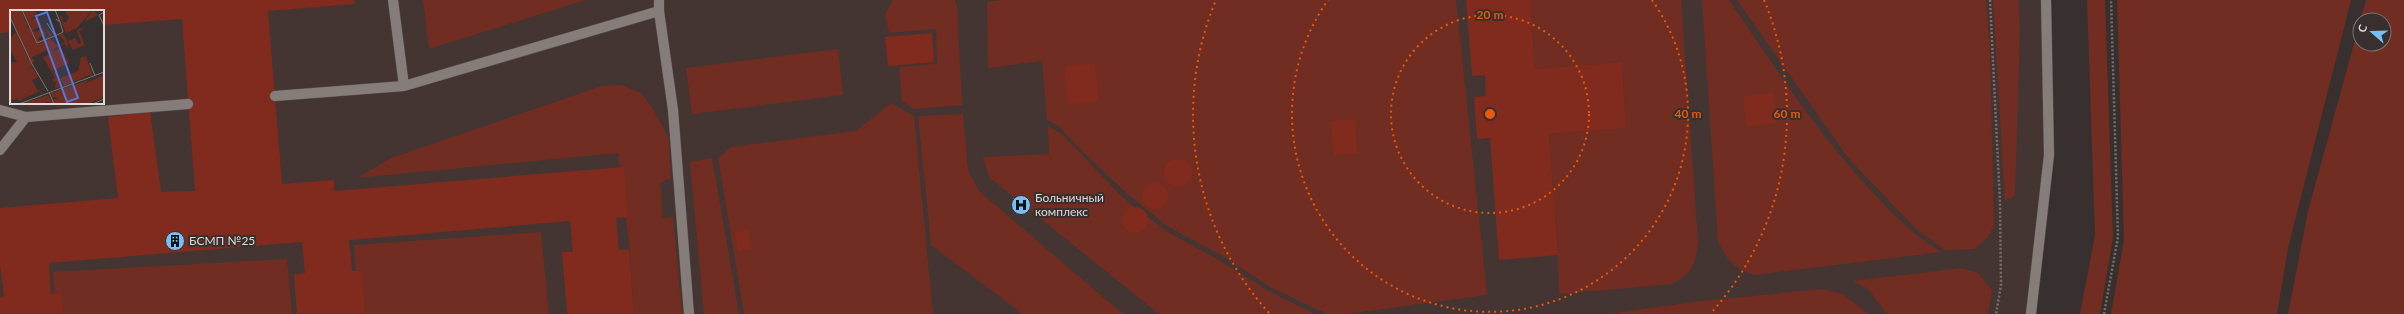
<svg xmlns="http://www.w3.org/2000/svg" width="2404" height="314" font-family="Lato,sans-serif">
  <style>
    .built { fill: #443532; fill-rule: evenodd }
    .green { fill: #712d21 }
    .building { fill: #802b1d }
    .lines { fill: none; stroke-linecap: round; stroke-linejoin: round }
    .service-casing { stroke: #554e4c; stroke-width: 11 }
    .secondary-casing { stroke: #554e4c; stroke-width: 11 }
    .path { stroke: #766f6d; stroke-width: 2.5; stroke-dasharray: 2 2; stroke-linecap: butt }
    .service { stroke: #867d7b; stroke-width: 10 }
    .secondary { stroke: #867d7b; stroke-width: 10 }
    .ring { fill: none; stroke: #e8590c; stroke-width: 2; stroke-dasharray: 2 4 }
    .labels { text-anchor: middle; stroke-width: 4; stroke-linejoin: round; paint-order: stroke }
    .poi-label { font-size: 12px; fill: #dfd9d8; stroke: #37302e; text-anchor: start }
    .inset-road { fill: none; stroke: #7a7472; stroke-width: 1 }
    .view { fill: #5778d8; fill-opacity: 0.15; stroke: #5778d8; stroke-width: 2 }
    .inset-edge { fill: none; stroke: #dfd9d8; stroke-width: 2 }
    .centre { fill: #e8590c; stroke: #37302e; stroke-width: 2 }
    .ring-label { font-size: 12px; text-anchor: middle; font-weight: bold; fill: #e8590c; stroke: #37302e; stroke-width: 4; stroke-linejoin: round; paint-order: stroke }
  </style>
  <rect width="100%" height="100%" fill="#37302e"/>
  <!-- built -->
  <path class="built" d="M0,0H2046L2049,155L2031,314H0ZM11,11H103V103H11Z"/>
  <!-- green -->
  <path class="green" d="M423,0H586L429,49Z
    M893,0H955L957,5L962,105L913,109L902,101L899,67L937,64L936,29L889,33L885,14Z
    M1002,0H1456L1487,295L1346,314H1327L1272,288L1221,255L1167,226L1123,190L1076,145L1059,126L1047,120L1042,61L988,68L987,2Z
    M1530,0H1681L1698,242C1695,264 1693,273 1672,284L1559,294L1558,255L1549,134L1626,128L1622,62L1535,69Z
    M1702,0H1729C1776,69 1821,139 1879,199C1898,219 1918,239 1942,252L1754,275C1733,267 1728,262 1718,241Z
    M1737,0H1986L1990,52L1994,227L1987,238L1974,249L1945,250L1915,228L1849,159Z
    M1993,0H2018L2020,27L2015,196L2005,201Z
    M2087,0H2105L2113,238L2100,314H2080L2095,235Z
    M2117,0H2351L2288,248L2277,314H2111L2124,240Z
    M2366,0H2404V314H2288L2308,211L2360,22V44H2384V20H2360Z
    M838,49L843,95L692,114L686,68Z
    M622,85L642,94L653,109L668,137L671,178L660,183L663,218L673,217L682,314H634L629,243L618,153L357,178L391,158L602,86Z
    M891,103L914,116L933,314H744L718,158L731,147L856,131Z
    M963,114L968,170L979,191L1123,314H1023L931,245L918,116Z
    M1048,126L1062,134L1121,196L1166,231L1219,260L1270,292L1315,314H1159L989,177L983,157L1049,154Z
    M712,158L739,314H704L690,162Z
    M541,232L549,314H359L354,245Z
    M287,259L292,314H56L53,272Z
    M1962,268L1978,273L1992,290L1988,314H1887L1868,289L1853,281Z
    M1821,289L1843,294L1868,314H1609L1693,302Z"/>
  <!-- building -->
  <path class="building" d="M0,0H354V4L268,11L282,184L334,180V191L624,167L628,217L616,218L619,250L629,249L634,314H567L562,252H573L570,221L349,240L352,271H362L365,314H297L294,274L305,273L302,242L49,263L51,294L61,293L63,314H0V297L4,296L0,265V208L118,198L108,117L150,111L161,192L195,191L182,19L103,25V11H11V32L0,33Z
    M1466,0H1530L1535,69L1622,62L1626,128L1549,134L1558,255L1499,260L1490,138L1477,139L1474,97L1486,96L1485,75L1472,76Z
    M932,33L934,62L888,66L885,37Z
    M1095,63L1099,101L1068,104L1064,67Z
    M1773,93L1777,123L1747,126L1743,96Z
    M1355,119L1357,153L1334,155L1331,121Z
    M1164 173a14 14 0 1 1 28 0a14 14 0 1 1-28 0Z
    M1142 196a13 13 0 1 1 26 0a13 13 0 1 1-26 0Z
    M1122 220a13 13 0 1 1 26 0a13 13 0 1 1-26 0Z
    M748,230L751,249L738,251L735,233Z"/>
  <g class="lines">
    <!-- service casing -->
    <g class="service-casing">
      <path id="service" d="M393,0L404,86
        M659,11L673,110L689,314
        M275,96L404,86L659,11V0
        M0,110L26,117L188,104
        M0,150L26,117"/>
    </g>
    <!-- secondary casing -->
    <g class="secondary-casing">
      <path id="secondary" d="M2031,314L2049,155L2046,0"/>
    </g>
    <!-- path -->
    <path class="path" d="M1990,0L2000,203L2001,285L1996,314
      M2104,314L2118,237L2111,0"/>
    <!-- service -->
    <use href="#service" class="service"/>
    <!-- secondary -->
    <use href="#secondary" class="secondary"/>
  </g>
  <!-- distance rings -->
  <g class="ring">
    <circle cx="1490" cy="114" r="99"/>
    <path d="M1652 0A198 198 0 1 1 1328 0"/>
    <path d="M1269 313A297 297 0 0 1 1216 0M1764 0A297 297 0 0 1 1711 313"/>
  </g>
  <!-- icons -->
  <defs>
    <g id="hospital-disc" transform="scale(1)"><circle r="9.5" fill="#75c0f6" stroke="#37302e"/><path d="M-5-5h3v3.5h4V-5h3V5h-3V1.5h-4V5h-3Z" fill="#111"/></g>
    <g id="building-disc" transform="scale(1)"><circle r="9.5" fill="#75c0f6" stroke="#37302e"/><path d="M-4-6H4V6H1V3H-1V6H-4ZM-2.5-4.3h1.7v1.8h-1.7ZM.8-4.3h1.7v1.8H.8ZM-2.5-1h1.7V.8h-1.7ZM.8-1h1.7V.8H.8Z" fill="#111"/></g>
  </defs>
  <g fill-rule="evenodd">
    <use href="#hospital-disc" x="1021" y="205"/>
    <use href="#building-disc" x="175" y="241"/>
  </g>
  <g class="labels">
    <!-- poi labels -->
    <g class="poi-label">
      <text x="1035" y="202">Больничный<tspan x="1035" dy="14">комплекс</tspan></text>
      <text x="189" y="245">БСМП №25</text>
    </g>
  </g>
  <!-- overview -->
  <g transform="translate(10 10)">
    <rect width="94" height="94" fill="#37302e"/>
    <path d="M0,0H11L18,16L17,18L19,17L27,34L40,29L48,36L55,32L49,25L53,23L58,33L57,39L55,34L44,39L40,49L45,59L42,61L46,62L53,77L45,78L46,73L42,70L45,68L33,47L38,45L40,39L22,47L25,51L22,53L0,6ZM25,0L27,5L20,11L28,7L31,16L23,20L25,22L33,18L36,24L28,28L29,31L39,26L35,17L42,26L28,33L13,1ZM60,0H82L67,18L56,23L50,8L52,4L53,12H56L59,7L55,2ZM83,0L88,5L74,12L69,18L72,19V16L73,19L69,21L75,35L63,40L58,31L65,28L68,34L71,33L67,21ZM6,22L22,56L16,61L22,57L29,67L22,70L28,81L36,78L9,91L7,88L0,91V52H7L0,40V29ZM50,37L59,53L46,59L41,48L44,40L45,41ZM76,46L82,64L54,76L50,68L68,61L71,47ZM94,65V87L78,94H45L43,89H49L42,87L41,83L82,69L72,75ZM38,85L44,94L35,91L37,94H11Z" fill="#712d21"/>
    <path class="inset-road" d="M12,0L27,33L45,26M45,0L50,12L46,9M94,2L89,5L94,16M0,7L22,54L38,81M37,13L45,26L53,22L50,12M80,53L85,66M39,82L44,94M9,94L94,62M83,94L94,89"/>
    <path class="view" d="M37,2L68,88L57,92L26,6Z"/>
    <rect width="94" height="94" class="inset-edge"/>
  </g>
  <circle cx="1490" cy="114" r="6" class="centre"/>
  <g class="ring-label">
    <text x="1490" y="19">20 m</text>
    <text x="1688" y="118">40 m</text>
    <text x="1787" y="118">60 m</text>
  </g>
  <!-- north arrow -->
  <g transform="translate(2372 32) rotate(290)"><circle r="19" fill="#37302e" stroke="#7a7472"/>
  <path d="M0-3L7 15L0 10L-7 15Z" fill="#75c0f6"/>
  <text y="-6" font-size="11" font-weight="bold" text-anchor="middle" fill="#dfd9d8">С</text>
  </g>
</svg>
